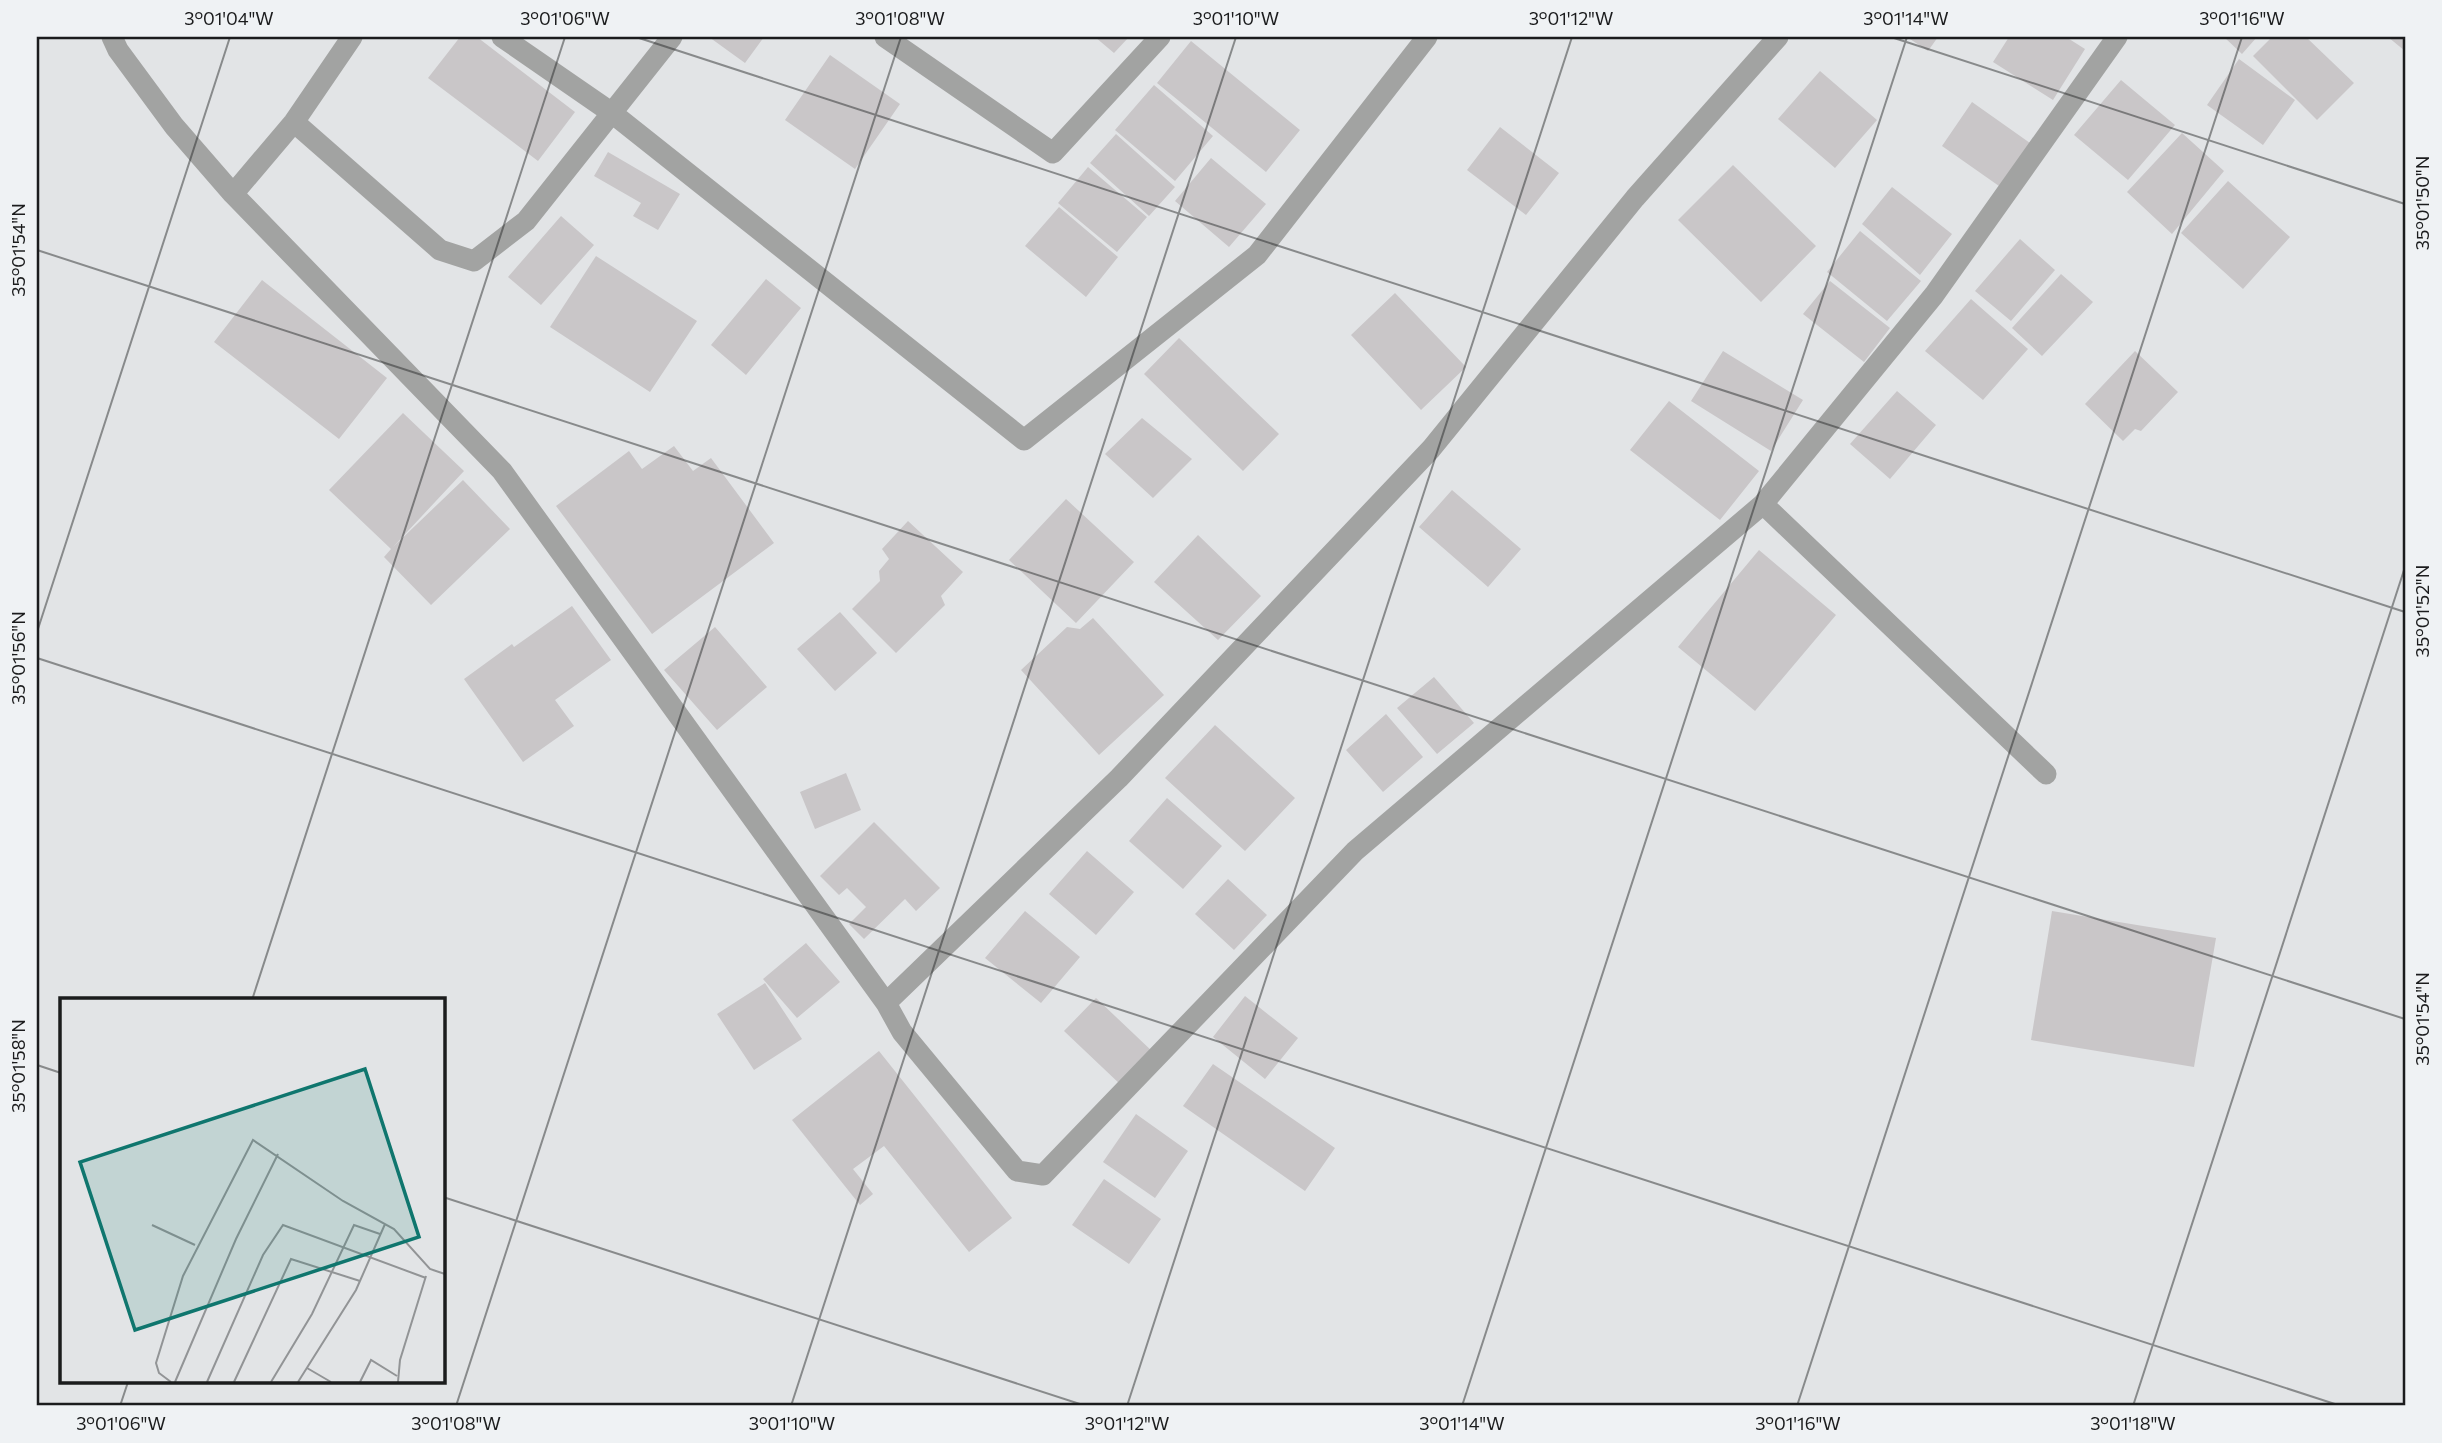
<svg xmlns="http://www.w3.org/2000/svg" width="2442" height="1443" font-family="Commissioner,sans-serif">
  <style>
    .building { fill: #c9c6c8 }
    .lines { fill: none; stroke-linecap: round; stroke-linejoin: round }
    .minor { stroke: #a2a3a2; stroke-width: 21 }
    .ticks { fill: none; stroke: #1b1c1d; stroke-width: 2; stroke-opacity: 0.45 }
    .inset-road { fill: none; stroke: #929496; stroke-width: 2 }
    .view { fill: #0f766e; fill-opacity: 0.15; stroke: #0f766e; stroke-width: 3.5 }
    .inset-edge { fill: none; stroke: #1b1c1d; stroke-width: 3.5 }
    .neatline { fill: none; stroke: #1b1c1d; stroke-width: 2.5 }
    .ticks-label { font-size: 18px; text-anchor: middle; fill: #1b1c1d }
  </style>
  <rect width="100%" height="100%" fill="#e2e4e6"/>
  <!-- building -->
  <path class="building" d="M460,37H477L575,112L538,161L428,78Z
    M709,37H764L745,63Z
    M1095,37H1129L1114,53Z
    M1907,37H1938L1928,51Z
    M2009,37H2066L2085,49L2053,100L1993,62Z
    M2224,37H2257L2242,54Z
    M2272,37H2306L2354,83L2317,120L2253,56Z
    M2388,37H2405V51Z
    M1191,41L1300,130L1266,172L1157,83Z
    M830,55L900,104L855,169L785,120Z
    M2239,59L2295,100L2263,145L2207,105Z
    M1820,71L1877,120L1835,168L1778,119Z
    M2121,80L2175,125L2128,180L2074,135Z
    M1154,85L1213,136L1175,181L1115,130Z
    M1972,102L2030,143L1999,186L1942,146Z
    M1500,127L1559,173L1526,215L1467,170Z
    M2182,133L2224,171L2172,234L2127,192Z
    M1116,134L1175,187L1149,216L1090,163Z
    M608,152L680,194L658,230L633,216L641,203L594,176Z
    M1211,158L1266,204L1229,247L1175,201Z
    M1733,165L1816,246L1761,302L1678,220Z
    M1088,167L1147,217L1117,252L1058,203Z
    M2228,181L2290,237L2243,289L2181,233Z
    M1892,187L1952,234L1920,275L1862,224Z
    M1059,207L1118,257L1086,297L1025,246Z
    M561,216L594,245L541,305L508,277Z
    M1860,231L1921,281L1887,321L1827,272Z
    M2020,239L2055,270L2011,321L1975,291Z
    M596,256L697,321L650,392L550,327Z
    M2061,274L2093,302L2042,356L2012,328Z
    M766,279L801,308L746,375L711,345Z
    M262,280L387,378L339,439L214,342Z
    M1830,281L1890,328L1864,362L1803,314Z
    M1395,293L1466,367L1421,410L1351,335Z
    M1971,299L2028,349L1983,400L1925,351Z
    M1179,338L1279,434L1243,471L1144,374Z
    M1723,351L1803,400L1771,451L1691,401Z
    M2135,351L2178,392L2141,431L2135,429L2123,441L2085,404Z
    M1897,391L1936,425L1890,479L1850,444Z
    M1669,401L1759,471L1720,520L1630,450Z
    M403,413L464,471L393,547L463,480L510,529L431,605L384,557L391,549L329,490Z
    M1142,418L1192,459L1153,498L1105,454Z
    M674,446L693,471L711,458L774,543L652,634L556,506L629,451L642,469Z
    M1452,490L1521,549L1488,587L1419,527Z
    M1066,499L1134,562L1076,623L1009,560Z
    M908,521L963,572L941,596L945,605L896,653L852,609L880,581L879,571L889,559L882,549Z
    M1198,535L1261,596L1218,640L1154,582Z
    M1759,550L1836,615L1755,711L1678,647Z
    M572,606L611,660L555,700L574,726L523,762L464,679L512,644L514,647Z
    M840,612L877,653L835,691L797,649Z
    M1093,618L1164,695L1099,755L1021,670L1067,627L1080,629Z
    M715,627L767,687L717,730L664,670Z
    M1434,677L1474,723L1437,754L1397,708Z
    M1386,714L1423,757L1383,792L1346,750Z
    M1215,725L1295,798L1245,851L1165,778Z
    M846,773L861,810L815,829L800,792Z
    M1167,798L1222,846L1183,889L1129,841Z
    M874,822L940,888L916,911L905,899L864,939L849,924L866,907L847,888L839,895L820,876Z
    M1087,851L1134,892L1096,935L1049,894Z
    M1228,879L1267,915L1234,950L1195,914Z
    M1025,911L1080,957L1041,1003L985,958Z
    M2052,911L2216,938L2194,1067L2031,1040Z
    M806,943L840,982L797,1018L763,979Z
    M765,983L802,1039L754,1070L717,1014Z
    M1245,996L1298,1038L1265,1079L1213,1037Z
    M1096,998L1154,1053L1122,1086L1064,1031Z
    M879,1051L1012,1218L969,1252L884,1146L853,1169L873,1194L860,1205L792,1120Z
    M1213,1064L1335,1148L1305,1191L1183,1106Z
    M1136,1114L1188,1151L1155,1198L1103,1162Z
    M1104,1179L1161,1219L1129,1264L1072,1225Z"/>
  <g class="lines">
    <!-- minor -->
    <path class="minor" d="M112,37L118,50L174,126L233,194L502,471L886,1003L902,1032L1017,1171L1043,1175L1355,851L1763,504L1934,295L2117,37
      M502,37L612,113L1024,440L1257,255L1427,37
      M885,37L1053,153L1160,37
      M294,122L440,250L474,261L526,221L672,37
      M233,194L294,122L352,37
      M1763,504L2046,774
      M886,1003L1119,778L1431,449L1635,198L1778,37"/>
  </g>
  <!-- ticks -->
  <path class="ticks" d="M636,37L2405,612M1891,37L2405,204M37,250L2405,1019M37,632L230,37M37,658L2341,1406M252,1000L565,37M37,1065L61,1073M443,1197L1086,1406M120,1406L128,1382M456,1406L901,37M791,1406L1236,37M1127,1406L1572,37M1462,1406L1907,37M1797,1406L2242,37M2133,1406L2405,567"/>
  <!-- overview -->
  <g transform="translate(60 998)">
    <rect width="385" height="385" fill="#e2e4e6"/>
    <path class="inset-road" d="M92,227L135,247M247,370L271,384M111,384L99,375L96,365L123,278L193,142L283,203L334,231L370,271L385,276M115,384L176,241L218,156M147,384L203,257L223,227L366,280M174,384L231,261L300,283M211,384L252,316L294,227L320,236M238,384L296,292L325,226M300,384L311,362L337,378M338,384L340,362L366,278"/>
    <path class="view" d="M305,71L359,239L75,332L20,164Z"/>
    <rect width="385" height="385" class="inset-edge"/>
  </g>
  <!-- border -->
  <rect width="2442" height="1443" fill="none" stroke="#eff2f4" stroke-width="77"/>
  <rect x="38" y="38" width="2366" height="1366" class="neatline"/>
  <g class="ticks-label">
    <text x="229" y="25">3°01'04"W</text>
    <text x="565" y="25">3°01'06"W</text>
    <text x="900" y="25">3°01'08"W</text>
    <text x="1236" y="25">3°01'10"W</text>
    <text x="1571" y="25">3°01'12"W</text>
    <text x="1906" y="25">3°01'14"W</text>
    <text x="2242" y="25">3°01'16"W</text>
    <text transform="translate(2423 203) rotate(-90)" y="6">35°01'50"N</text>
    <text transform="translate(19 250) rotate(-90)" y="6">35°01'54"N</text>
    <text transform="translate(2423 611) rotate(-90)" y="6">35°01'52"N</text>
    <text transform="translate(19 658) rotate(-90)" y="6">35°01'56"N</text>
    <text transform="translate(2423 1019) rotate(-90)" y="6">35°01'54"N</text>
    <text transform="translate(19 1066) rotate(-90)" y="6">35°01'58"N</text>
    <text x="121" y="1430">3°01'06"W</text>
    <text x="456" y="1430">3°01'08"W</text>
    <text x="792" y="1430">3°01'10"W</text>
    <text x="1127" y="1430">3°01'12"W</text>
    <text x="1462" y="1430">3°01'14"W</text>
    <text x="1798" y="1430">3°01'16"W</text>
    <text x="2133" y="1430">3°01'18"W</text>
  </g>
</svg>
